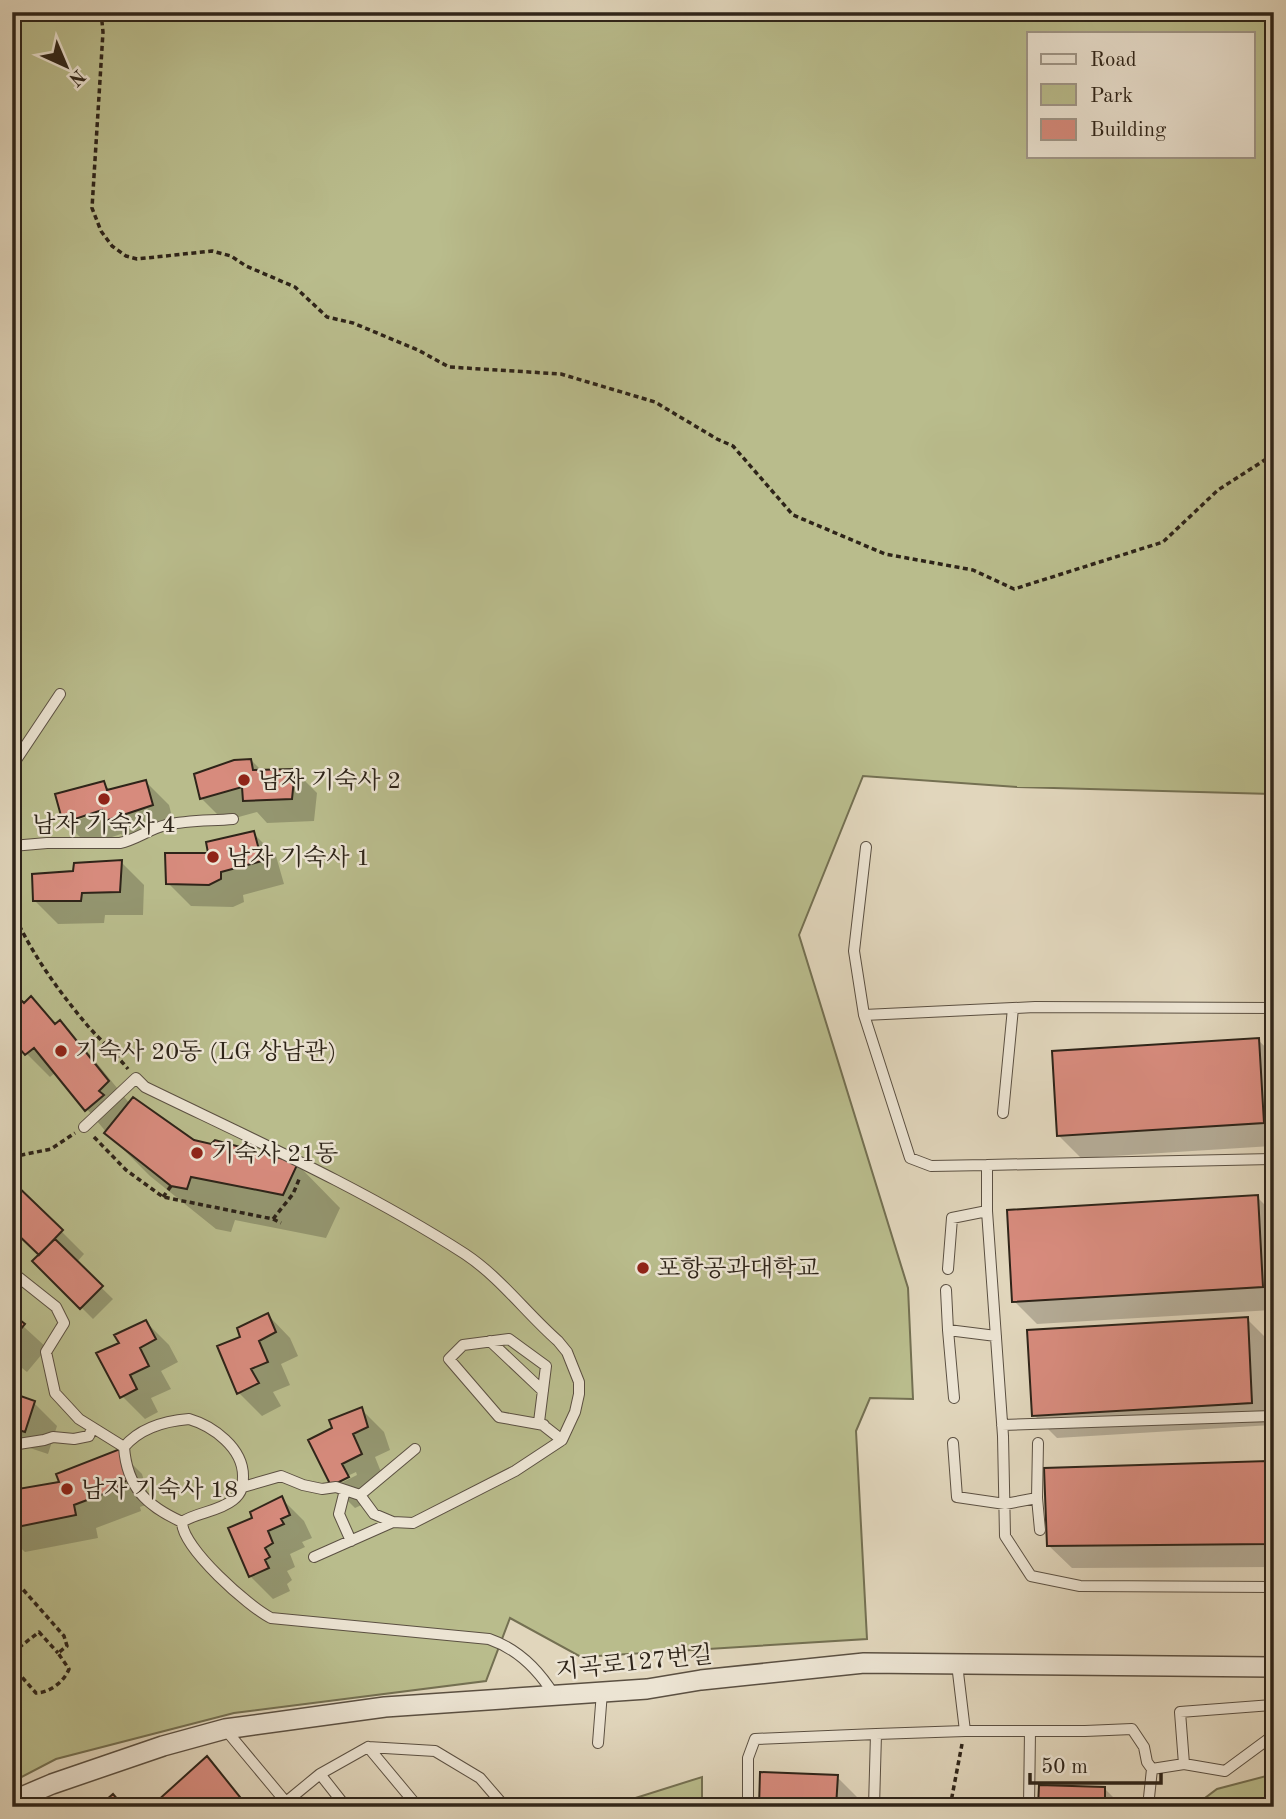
<svg xmlns="http://www.w3.org/2000/svg" width="1286" height="1819" font-family="'Old Standard TT','Noto Serif KR',serif">
  <style>
    .green { fill: #b9bc8c; stroke: #747052; stroke-width: 2; fill-rule: evenodd }
    .shadow { fill: #0003; fill-rule: evenodd }
    .building { fill: #d78b7d; stroke: #2e2419; stroke-width: 2 }
    .lines { fill: none; stroke-linecap: round; stroke-linejoin: round }
    .service-casing { stroke: #5b5042; stroke-width: 12 }
    .minor-casing { stroke: #5b5042; stroke-width: 22 }
    .path { stroke: #2e2419; stroke-width: 3.5; stroke-dasharray: 5 3.5; stroke-linecap: butt }
    .service { stroke: #ece4d3; stroke-width: 10 }
    .minor { stroke: #ece4d3; stroke-width: 19 }
    .poi-dot { fill: #8f2418; stroke: #ece4d3; stroke-width: 2.5 }
    .labels { text-anchor: middle; stroke-width: 5; stroke-linejoin: round; paint-order: stroke }
    .poi-label { font-size: 24px; fill: #2e2419; stroke: #ece4d3; text-anchor: start }
    .street-label { font-size: 24px; fill: #2e2419; stroke: #ece4d3 }
  </style>
  <rect width="100%" height="100%" fill="#e1d6bc"/>
  <filter id="stains"><feTurbulence type="fractalNoise" baseFrequency=".00286" numOctaves="4"/><feColorMatrix values="0 0 0 0 .2 0 0 0 0 .09 0 0 0 0 .02 0 0 0 .5 -.17"/></filter>
  <radialGradient id="worn" r=".72"><stop offset=".6" stop-color="#630" stop-opacity="0"/><stop offset="1" stop-color="#630" stop-opacity=".3"/></radialGradient>
  <!-- green -->
  <path class="green" d="M12,12H1274V794L1017,787L863,776L799,935L908,1288L913,1399L870,1398L856,1431L867,1639L581,1657L510,1618L486,1681L234,1713L56,1759L12,1782ZM1029,33H1253V156H1029Z
    M1274,1774V1807H1193L1217,1789Z
    M702,1777V1807H607Z"/>
  <!-- shadow -->
  <path class="shadow" d="M251,760L262,771L294,770L317,793L314,821L267,823L257,812L224,821L201,798Z
    M146,782L169,805L175,828L130,843L121,834L88,845L65,822L103,783L111,791ZM90,813V816L77,820V816Z
    M253,833L276,856L284,884L243,895L244,902L233,907L191,906L168,883L209,854Z
    M121,862L144,885L143,915H105L104,923L58,924L35,901L75,872Z
    M31,998L57,1025L60,1023L83,1046L130,1104L194,1142L297,1164L340,1208L326,1238L235,1220L231,1232L216,1229L150,1176L107,1133L56,1072L50,1077L27,1054L24,1005Z
    M1258,1040L1274,1055V1146L1081,1158L1058,1135Z
    M1257,1197L1274,1214V1310L1037,1324L1014,1301Z
    M12,1227L61,1231L84,1254L76,1263L113,1299L93,1319L35,1261L41,1255Z
    M268,1315L290,1338L298,1356L281,1364L290,1385L273,1392L281,1406L262,1416L239,1393L242,1338Z
    M12,1316L47,1348L27,1372L12,1360Z
    M1247,1319L1270,1342L1274,1425L1057,1438L1034,1415Z
    M146,1322L169,1345L178,1362L161,1371L171,1389L151,1398L158,1412L145,1419L122,1396L121,1344Z
    M12,1395L34,1403L57,1426L48,1454L12,1442Z
    M361,1409L384,1432L390,1450L375,1457L383,1477L364,1487L370,1501L355,1508L332,1485L334,1429ZM356,1472L357,1475L339,1484V1480Z
    M119,1451L142,1474L151,1503L140,1507L141,1511L96,1528L98,1538L25,1552L12,1540V1492L62,1483Z
    M1267,1463L1274,1469V1567L1072,1568L1048,1545Z
    M281,1498L304,1521L312,1538L302,1542L305,1547L290,1554L295,1567L287,1571L292,1580L287,1584L290,1591L273,1599L250,1576L254,1519Z
    M207,1758L249,1807H163L158,1802Z
    M837,1777L860,1800V1807H760Z
    M1105,1789L1123,1807H1040Z"/>
  <!-- building -->
  <path class="building" d="M251,759L253,770L295,769L292,799L243,801L242,787L200,799L194,774L234,760Z
    M146,780L153,805L105,821L102,810L63,823L55,794L104,781L107,790Z
    M254,831L262,861L221,872V879L209,885L166,884L165,853H208L206,842Z
    M122,860L120,892L82,893L81,901H33L32,874L73,871L74,863Z
    M31,996L55,1024L60,1020L109,1081L99,1091L104,1095L85,1111L34,1048L25,1055L12,1040V1004L19,998L24,1003Z
    M1259,1038L1264,1123L1057,1136L1052,1051Z
    M133,1097L194,1140L211,1144L215,1140L298,1163L283,1195L191,1177L187,1189L171,1186L104,1133Z
    M12,1181L63,1230L39,1255L12,1229Z
    M1258,1195L1263,1287L1012,1302L1007,1210Z
    M55,1239L103,1286L80,1309L32,1261Z
    M268,1313L276,1332L259,1341L268,1362L251,1369L259,1383L237,1394L217,1346L240,1337L237,1328Z
    M12,1314L25,1324L12,1340Z
    M1248,1317L1252,1403L1032,1416L1027,1330Z
    M146,1320L156,1339L140,1348L149,1366L130,1375L137,1389L120,1398L96,1353L119,1343L114,1335Z
    M12,1393L35,1401L25,1432L12,1428Z
    M362,1407L368,1427L353,1434L362,1454L342,1464L349,1477L331,1486L308,1440L332,1428L329,1420Z
    M120,1449L129,1480L118,1484L119,1488L74,1505L76,1515L12,1528V1490L59,1482L56,1474Z
    M1268,1461L1270,1544L1047,1546L1044,1468Z
    M282,1496L290,1515L281,1519L284,1524L268,1531L273,1543L265,1548L270,1557L265,1560L269,1568L249,1577L228,1528L252,1518L250,1512Z
    M207,1756L248,1807H164L156,1802Z
    M760,1772L838,1775L836,1807H759Z
    M1039,1785L1105,1787V1807H1038Z
    M113,1794L124,1807H98Z"/>
  <g class="lines">
    <!-- service casing -->
    <g class="service-casing">
      <path id="service" d="M12,766L60,694
        M12,846L47,843H120C136,840 149,829 166,825C188,820 211,821 233,819
        M866,847L854,951L864,1015L910,1158L931,1166L987,1165
        M864,1015L1035,1007L1274,1008
        M1003,1113L1013,1008
        M84,1127L136,1078L145,1087C252,1139 364,1189 465,1254C501,1278 526,1313 558,1341L567,1352L579,1382V1394L575,1412L562,1440L515,1471L413,1523L393,1522L374,1514L360,1495L336,1487L322,1489L303,1485L281,1476L243,1487
        M1274,1159L987,1165V1211L1003,1436L1005,1536L1031,1576L1080,1586L1274,1587
        M948,1269L952,1218L987,1211
        M12,1272L56,1307L64,1323L46,1352L55,1393L79,1419L124,1447
        M946,1290L948,1330
        M490,1341L543,1391
        M954,1398L948,1330L996,1336
        M189,1419C213,1426 243,1448 243,1476C243,1486 242,1493 233,1500C218,1512 197,1512 182,1522C147,1506 127,1488 124,1447C140,1428 164,1421 189,1419Z
        M544,1425L499,1417L449,1359L463,1345L509,1339L546,1366L539,1422L562,1440
        M1002,1425L1274,1416
        M953,1443L957,1497L1005,1504L1037,1498L1038,1443
        M12,1445L44,1440L53,1437L74,1439L89,1436L92,1428
        M345,1490L339,1514L351,1541
        M360,1495L415,1449
        M1037,1498L1040,1530
        M182,1522C182,1548 249,1607 271,1618L489,1639C518,1649 538,1669 554,1695
        M314,1557L393,1522
        M957,1664L965,1731H1085L1132,1729L1144,1747L1147,1762L1152,1769L1184,1764
        M1272,1667L1273,1705L1180,1712L1184,1764L1225,1771L1271,1737L1273,1705
        M225,1729L290,1807
        M598,1743L602,1692
        M368,1747L435,1751L480,1778L505,1807
        M320,1774L368,1747L418,1807
        M286,1802L320,1774L346,1807
        M531,1807H532
        M748,1807V1758L755,1739L876,1734
        M874,1807L876,1734L965,1731
        M1029,1807L1030,1731
        M1148,1807L1152,1769"/>
    </g>
    <!-- minor casing -->
    <g class="minor-casing">
      <path id="minor" d="M12,1801L52,1784L163,1746L225,1729L385,1707L647,1689L701,1680L864,1663L1274,1667"/>
    </g>
    <!-- path -->
    <path class="path" d="M101,12L103,32L92,208L101,231L112,246L126,256L137,259L212,251L231,256L246,266L295,287L327,317L353,323L418,350L449,367L561,374L655,402L717,439L733,446L793,515L885,554L973,570L1014,589L1163,542L1218,490L1274,454
      M12,910C31,953 57,989 87,1025C100,1040 115,1053 128,1069
      M94,1137L126,1170L163,1197L273,1219L281,1223
      M12,1157L51,1149L75,1133
      M163,1197L171,1186
      M273,1219L293,1194L300,1177
      M12,1577L64,1636L67,1646L58,1653L69,1669C64,1682 49,1693 36,1693L12,1666
      M12,1653L39,1632L58,1653
      M950,1807L962,1744"/>
    <!-- service -->
    <use href="#service" class="service"/>
    <!-- minor -->
    <use href="#minor" class="minor"/>
  </g>
  <!-- markers -->
  <g class="poi-dot">
    <circle cx="244" cy="780" r="7"/>
    <circle cx="104" cy="799" r="7"/>
    <circle cx="213" cy="857" r="7"/>
    <circle cx="61" cy="1051" r="7"/>
    <circle cx="197" cy="1153" r="7"/>
    <circle cx="643" cy="1268" r="7"/>
    <circle cx="67" cy="1489" r="7"/>
  </g>
  <g class="labels">
    <!-- poi labels -->
    <g class="poi-label">
      <text x="258" y="788">남자 기숙사 2</text>
      <text x="104" y="832" text-anchor="middle">남자 기숙사 4</text>
      <text x="227" y="865">남자 기숙사 1</text>
      <text x="75" y="1059">기숙사 20동 (LG 상남관)</text>
      <text x="211" y="1161">기숙사 21동</text>
      <text x="657" y="1276">포항공과대학교</text>
      <text x="81" y="1497">남자 기숙사 18</text>
    </g>
    <!-- street labels -->
    <g class="street-label">
      <text transform="translate(634 1662) rotate(-6)" y="8">지곡로127번길</text>
    </g>
  </g>
  <!-- margin -->
  <rect width="1286" height="1819" fill="none" stroke="#e1d6bc" stroke-width="42"/>
  <rect x="14" y="14" width="1258" height="1791" fill="none" stroke="#2e2419" stroke-width="3.5"/>
  <rect x="21" y="21" width="1244" height="1777" fill="none" stroke="#2e2419" stroke-width="2"/>
  <!-- legend -->
  <rect x="1027" y="32" width="228" height="126" fill="#ece4d3" stroke="#a09789" stroke-width="2"/>
  <rect x="1041" y="54" width="35" height="10" fill="#ece4d3" stroke="#a09789" stroke-width="2"/>
  <text x="1090" y="66" font-size="21" fill="#2e2419">Road</text>
  <rect x="1041" y="84" width="35" height="21" fill="#b9bc8c" stroke="#a09789" stroke-width="2"/>
  <text x="1090" y="102" font-size="21" fill="#2e2419">Park</text>
  <rect x="1041" y="119" width="35" height="21" fill="#d78b7d" stroke="#a09789" stroke-width="2"/>
  <text x="1090" y="136" font-size="21" fill="#2e2419">Building</text>
  <!-- north arrow -->
  <g transform="translate(66 66) rotate(136)" stroke="#ece4d3" stroke-width="5" paint-order="stroke">
  <path d="M0-5L12 26L0 18L-12 26Z" fill="#2e2419"/>
  <text y="-10" font-size="19" font-weight="bold" text-anchor="middle" fill="#2e2419">N</text>
  </g>
  <!-- scale -->
  <path d="M1030 1773v10h131v-10" fill="none" stroke="#2e2419" stroke-width="3.5"/>
  <text x="1041" y="1773" font-size="21" fill="#2e2419" stroke="#ece4d3" stroke-width="5" paint-order="stroke">50 m</text>
  <rect width="100%" height="100%" filter="url(#stains)"/>
  <rect width="100%" height="100%" fill="url(#worn)"/>
</svg>
